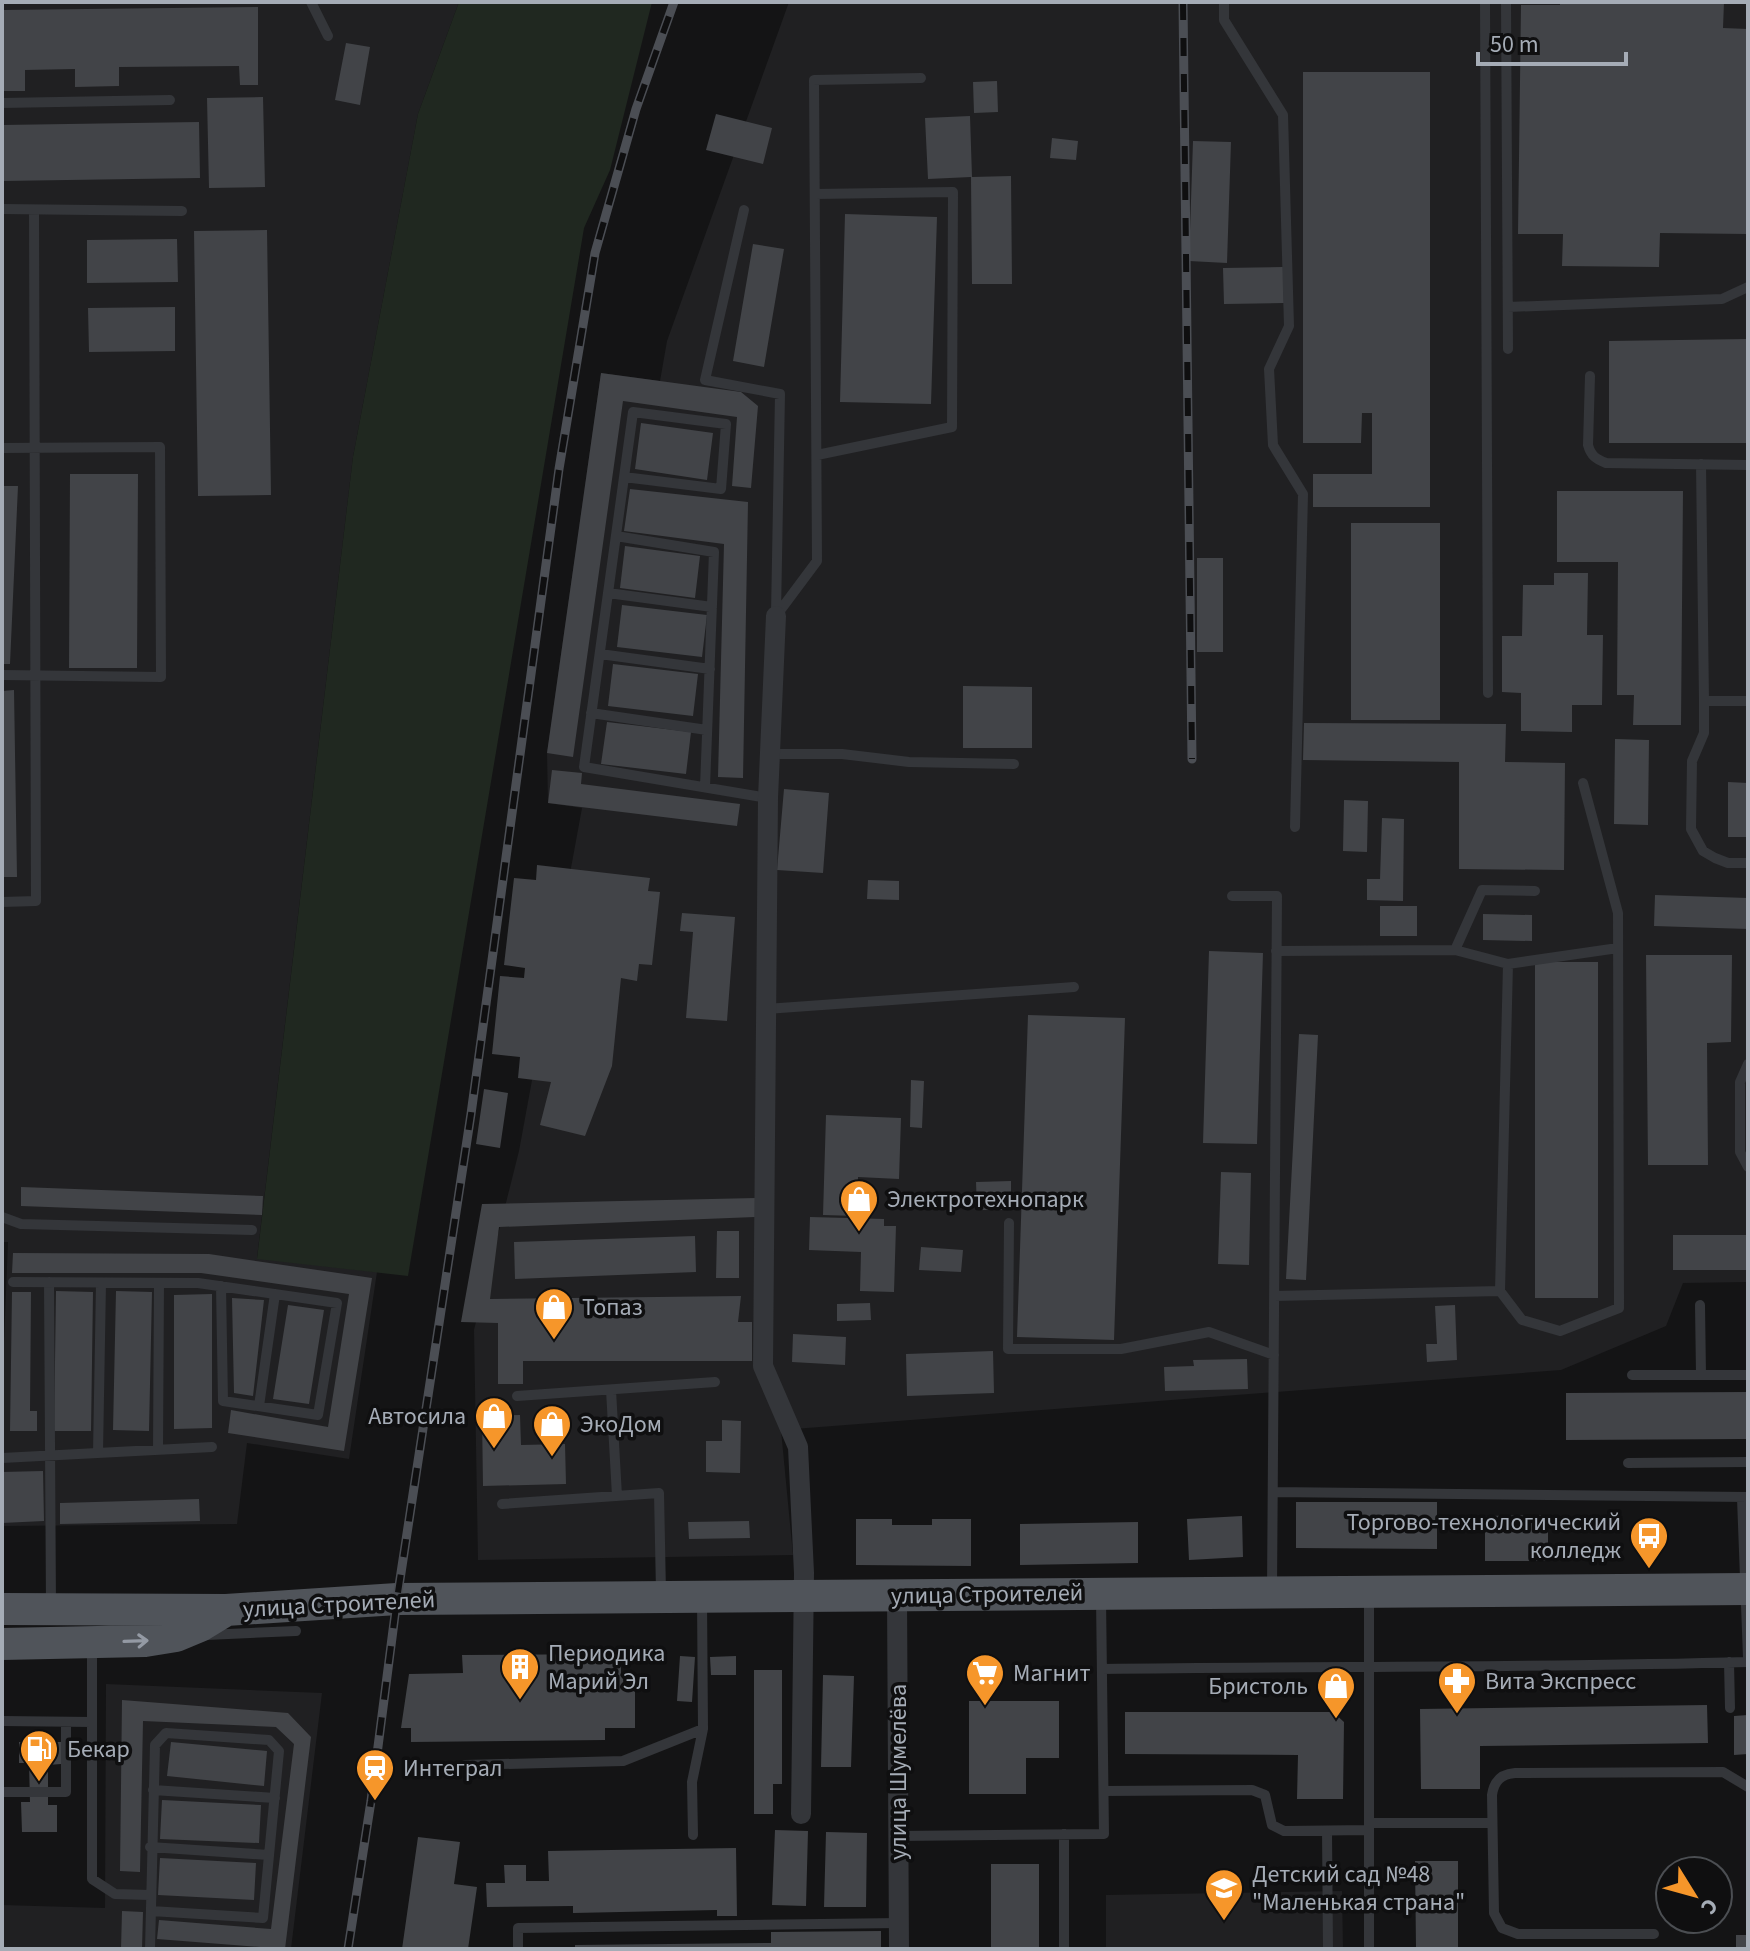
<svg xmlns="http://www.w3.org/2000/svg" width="1750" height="1951" font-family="'Source Sans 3',sans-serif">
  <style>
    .built { fill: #202022 }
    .green { fill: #202820 }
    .building { fill: #424448 }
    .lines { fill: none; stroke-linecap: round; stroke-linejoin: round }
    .lane { stroke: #34363a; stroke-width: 10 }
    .street { stroke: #34363a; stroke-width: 20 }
    .primary { stroke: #50545a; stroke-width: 32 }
    .rail-casing { stroke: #4b4e54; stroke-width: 9 }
    .rail { stroke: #0f0f10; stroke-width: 6; stroke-dasharray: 18; stroke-linecap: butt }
    .oneway { stroke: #949aa4 }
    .labels { text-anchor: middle; stroke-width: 7; stroke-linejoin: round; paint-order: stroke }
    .poi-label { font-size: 24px; fill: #a5acb6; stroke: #0f0f10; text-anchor: start }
    .street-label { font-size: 24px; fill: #a5acb6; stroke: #0f0f10 }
  </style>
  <rect width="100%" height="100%" fill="#141415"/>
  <!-- built -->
  <path class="built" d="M2,2H459L418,114L353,457L257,1258L377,1272L349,1459L247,1443L237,1524L2,1526V1391L8,1242H2Z
    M789,2H1748V1282L1683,1283L1666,1326L1561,1370L781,1430L793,1555L478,1560L474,1330L519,1151L582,808L548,803L547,753L601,373L660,381L667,341Z
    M106,1684L322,1693L291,1949H2V1905L105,1908Z
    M1342,1891L1343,1949H1106V1895Z"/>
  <!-- green -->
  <path class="green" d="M459,2H652L610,170L584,228L408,1276L257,1259L353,457L418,114Z"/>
  <!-- building -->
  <path class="building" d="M1560,2H1724L1723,28L1748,29V234L1660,233L1659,267L1562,266L1563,234H1518L1521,5H1560Z
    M258,7V85H240L239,66L119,67V86L75,87V69L25,70V91H2V10Z
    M346,43L370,47L360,105L335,100Z
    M1303,72H1430V507H1313V474H1372V413H1362L1361,443H1303Z
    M997,81L998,112L974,113L973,82Z
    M263,97L265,187L209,188L207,98Z
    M716,114L772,128L763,164L706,150Z
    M970,116L972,177L1011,176L1012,284H972L971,177L928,179L925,118Z
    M199,122L200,178L2,181V125Z
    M1052,138L1078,141L1076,160L1050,158Z
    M1193,141L1231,142L1227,263L1189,261Z
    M845,214L937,217L931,404L840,402Z
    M267,230L271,495L198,496L194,231Z
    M177,239L178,282L87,283V240Z
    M753,244L784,249L764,367L733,361Z
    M1283,267L1284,303L1224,304L1223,268Z
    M175,307V351L89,352L88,308Z
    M1748,339V443H1609V341Z
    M601,373L741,392L758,406L751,488L732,486L737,417L623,401L573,757L547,753Z
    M641,423L713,433L707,480L635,469Z
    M70,474H138L137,668H69Z
    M2,486H18L10,664H2Z
    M630,489L748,502L743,778L718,777L724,544L624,531Z
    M1557,491H1683L1681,725H1633L1634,695H1617L1618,562H1557Z
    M1351,523H1440V720H1351Z
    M625,546L700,556L695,598L620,588Z
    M1197,558H1223V652H1197Z
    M1554,573H1588L1587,635H1603L1602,705H1572V732L1521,731V693L1502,692V636H1522L1523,585H1554Z
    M622,605L707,615L702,657L617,647Z
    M613,664L698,674L693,716L608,706Z
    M963,686L1032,687V748H963Z
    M14,690L17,877H2V691Z
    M607,722L691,732L686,774L601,764Z
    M1304,723L1506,724L1505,762L1565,763L1564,870L1459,869V762L1303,760Z
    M1615,739L1649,740L1648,825L1614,824Z
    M552,770L582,773L581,784L740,804L737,826L548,803Z
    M1728,782L1748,783V837H1728Z
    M784,789L829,793L823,873L777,870Z
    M1344,800L1368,801L1367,852L1343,851Z
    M1382,818L1404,819L1403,901L1367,900V879H1380Z
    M537,865L650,878L648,891L660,892L652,965L639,964L637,981L621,978L612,1066L585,1136L540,1125L551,1082L518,1078L520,1057L492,1054L500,976L524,978L525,968L504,965L514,878L536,880Z
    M868,880L899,881V900L867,899Z
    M1655,895L1748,898V929L1654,926Z
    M1380,906H1417V936H1380Z
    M682,913L735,917L727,1021L686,1018L693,932L680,931Z
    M1483,914L1532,915V941L1483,940Z
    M1209,951L1263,953L1257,1144L1203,1143Z
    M1646,955H1732L1731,1042L1707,1043L1708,1165H1648Z
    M1535,962H1598V1298H1535Z
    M1028,1015L1125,1018L1114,1340L1017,1337Z
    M1299,1034L1318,1035L1306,1280L1286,1279Z
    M911,1080L924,1081L922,1128L910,1127Z
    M484,1089L508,1093L500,1148L476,1144Z
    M826,1115L901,1118L899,1179L858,1177L857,1216L823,1215Z
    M1221,1172L1251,1173L1249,1265L1218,1264Z
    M1011,1181V1210H977L976,1182Z
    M21,1187L263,1196L262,1215L21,1206Z
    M756,1198L755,1217L499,1227L490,1299L741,1296L738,1322H752V1361H523V1384H498V1323L461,1322L482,1204Z
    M810,1217L884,1219V1226H896L894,1292L860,1291L861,1252L809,1250Z
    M717,1231H739V1278H716Z
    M1673,1235H1748V1270H1673Z
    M695,1236L696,1272L515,1279L514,1242Z
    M921,1247L963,1250L961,1272L919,1270Z
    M13,1253L209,1254L372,1278L344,1451L228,1433L231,1410L328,1427L349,1294L201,1273H12Z
    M56,1291L93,1292L91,1431H54Z
    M116,1291L152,1292L149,1431L113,1430Z
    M12,1292H31L30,1411H37V1431H10Z
    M212,1294V1428L174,1429V1295Z
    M232,1298L264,1300L253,1396L234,1393Z
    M870,1303L871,1320L837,1321V1304Z
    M288,1305L324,1310L309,1404L273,1399Z
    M1455,1305L1457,1360L1427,1362L1426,1344H1437L1435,1306Z
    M793,1334L846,1337L845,1365L792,1362Z
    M993,1351L994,1393L907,1396L906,1354Z
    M1247,1359L1248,1389L1165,1391L1164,1367L1194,1366L1193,1360Z
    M1748,1392V1439L1566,1440V1393Z
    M520,1415L521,1445L565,1444L566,1484L483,1486L482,1416Z
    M722,1420L741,1421L740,1473L706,1472V1441H722Z
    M43,1471L44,1521L2,1523V1472Z
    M199,1499L200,1521L60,1524V1503Z
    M1296,1502H1437V1549L1296,1548Z
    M1548,1515V1561H1485V1516Z
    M1242,1516L1243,1557L1189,1560L1187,1519Z
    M856,1519H892V1525H932V1519H971V1566L856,1565Z
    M749,1521L750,1538L689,1539L688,1522Z
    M1138,1522V1563L1020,1565V1524Z
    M621,1654V1674H635V1728H605V1740L411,1742V1728H401L409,1674L463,1673L462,1655Z
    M680,1656L695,1657L692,1702L677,1701Z
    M736,1656V1675H711L710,1657Z
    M754,1670H782V1784H773V1814H754Z
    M823,1675L854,1676L851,1767H821Z
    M122,1700L288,1713L311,1737L285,1949L157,1939L159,1920L271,1929L294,1744L276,1727L143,1721L140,1872L120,1871Z
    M969,1701H1059V1758H1026V1794H969Z
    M1707,1705L1708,1743L1480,1746V1789H1421L1420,1709Z
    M1125,1712H1333L1344,1722L1343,1799H1297L1298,1755L1125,1754Z
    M1748,1715V1754L1734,1755V1716Z
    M19,1742H61V1764L48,1765V1805H57V1832H22L21,1802H30L29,1763H19Z
    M171,1742L267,1751L264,1786L167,1776Z
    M162,1800L261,1805L259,1843L160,1839Z
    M775,1830L808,1831L806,1906L772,1905Z
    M826,1832L867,1833L866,1907H824Z
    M418,1837L460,1842L454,1884L477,1887L468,1949H402Z
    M736,1848L737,1916H717V1910L573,1913V1906L487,1907L486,1883H505L504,1865H526V1881H549L548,1851Z
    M160,1858L256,1863L254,1900L158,1895Z
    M1415,1861H1458V1949H1416Z
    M991,1864H1039V1949H991Z
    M122,1911L143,1912L142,1949H121Z
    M881,1931V1949H575V1945L771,1943V1932Z
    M1736,1935H1748V1949H1736Z"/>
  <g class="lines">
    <!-- lane -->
    <path class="lane" d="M311,2L328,36
      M1224,2V20L1283,115L1289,326L1269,369L1273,445L1303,494L1295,827
      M1485,2L1488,693
      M1506,2L1508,349
      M2,103L170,100
      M815,194L953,192L952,427L817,455
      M2,209L182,211
      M744,210L705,380L780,394L776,614
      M1508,307L1722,299L1748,287
      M1590,376L1588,445C1591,456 1596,459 1606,463L1748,465
      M2,448L160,447L161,677L2,675
      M1701,464L1704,701H1748
      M624,477L721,489L726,424L633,412L584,767L768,798
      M616,536L714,552L705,787
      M608,593L712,607
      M776,616L817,561L814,80L921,78
      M600,654L710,669
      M1704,701V733L1692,761L1691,829L1703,851L1715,858L1728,863H1748
      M591,713L707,730
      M769,754H842L909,762L1014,764
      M1232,896H1277L1272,1590
      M2,902L36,901L34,210
      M1455,950L1482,890L1535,891
      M1508,964L1618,948
      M766,1009L1074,987
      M1748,1064L1740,1082V1152L1748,1167
      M2,1217L21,1224L252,1230
      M1009,1223L1008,1349H1121L1209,1332L1274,1355
      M13,1282L198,1283L337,1303L318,1415L223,1401L221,1286
      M49,1282L51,1607
      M1500,1291L1522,1320L1560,1331L1619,1308L1618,913L1583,783
      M1274,1296L1500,1291L1508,964L1455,950L1276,951
      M1700,1305L1701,1375
      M1632,1375H1748
      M611,1390L617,1496
      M517,1396L715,1382
      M259,1406L275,1294
      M158,1450L159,1283
      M98,1453L101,1283
      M2,1458L212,1447
      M1628,1463L1748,1462
      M1273,1492L1748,1497
      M1742,1498L1748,1658
      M502,1504L659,1493L661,1592
      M206,1635L296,1631
      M92,1648V1879L115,1894L150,1895
      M1729,1662L1730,1708
      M1102,1669C1318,1666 1533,1668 1748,1662
      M2,1721L92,1722
      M465,1765L623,1761L703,1729L702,1599
      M153,1790L275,1798
      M1104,1791L1252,1790L1265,1795L1272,1825L1284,1831L1369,1830
      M2,1792H66V1722
      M1369,1823H1492
      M1327,1831L1328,1949
      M1064,1834V1949
      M693,1835L692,1782L703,1729
      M898,1836L1104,1834L1101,1598
      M150,1847L269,1855
      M1654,1934H1518L1502,1928L1494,1913L1492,1795C1494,1781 1501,1774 1515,1773L1723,1772L1748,1787
      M150,1949L155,1745L166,1733L269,1740L279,1751L263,1918L151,1911
      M518,1949V1928L899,1923
      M1369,1949V1597"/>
    <!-- street -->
    <path class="street" d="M776,616L768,798L763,1366L798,1447L804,1573L801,1814
      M897,1595L899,1949"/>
    <!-- primary -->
    <path class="primary" d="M2,1609L226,1610L397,1599L1748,1589
      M2,1644L145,1641L176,1636L200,1626L223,1612"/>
    <!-- rail casing -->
    <g class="rail-casing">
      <path id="rail" d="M1183,2L1192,759
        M348,1949L371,1801L397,1599L471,1114L559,469L595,253L636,109L674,2"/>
    </g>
    <!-- rail -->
    <use href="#rail" class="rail"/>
  </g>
  <!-- one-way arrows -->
  <defs><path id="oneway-shaft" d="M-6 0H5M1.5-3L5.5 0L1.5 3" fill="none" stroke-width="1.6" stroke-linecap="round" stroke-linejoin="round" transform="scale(2)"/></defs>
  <use class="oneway" href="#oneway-shaft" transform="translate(136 1641) rotate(-2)"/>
  <!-- icons -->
  <defs>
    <g id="shop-pin" transform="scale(2)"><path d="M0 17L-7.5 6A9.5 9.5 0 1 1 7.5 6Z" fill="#f6962a" stroke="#0f0f10"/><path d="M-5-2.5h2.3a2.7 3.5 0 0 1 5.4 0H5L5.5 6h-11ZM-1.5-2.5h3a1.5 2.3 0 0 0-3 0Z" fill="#fff"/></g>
    <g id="bus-pin" transform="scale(2)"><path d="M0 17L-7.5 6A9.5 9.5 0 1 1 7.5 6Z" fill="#f6962a" stroke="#0f0f10"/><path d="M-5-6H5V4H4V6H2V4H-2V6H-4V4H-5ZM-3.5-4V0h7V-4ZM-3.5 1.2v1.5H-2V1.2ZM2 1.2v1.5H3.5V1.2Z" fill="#fff"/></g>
    <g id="building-pin" transform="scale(2)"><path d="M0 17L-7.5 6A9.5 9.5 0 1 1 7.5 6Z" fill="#f6962a" stroke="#0f0f10"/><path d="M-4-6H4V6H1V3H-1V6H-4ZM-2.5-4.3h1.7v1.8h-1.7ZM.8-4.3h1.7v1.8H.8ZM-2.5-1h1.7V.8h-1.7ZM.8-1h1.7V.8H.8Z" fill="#fff"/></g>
    <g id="supermarket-pin" transform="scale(2)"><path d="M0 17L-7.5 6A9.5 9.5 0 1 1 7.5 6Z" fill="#f6962a" stroke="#0f0f10"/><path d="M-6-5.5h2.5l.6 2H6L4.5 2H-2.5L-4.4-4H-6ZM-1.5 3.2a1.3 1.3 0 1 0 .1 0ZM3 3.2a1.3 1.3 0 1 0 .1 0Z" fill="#fff"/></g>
    <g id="pharmacy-pin" transform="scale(2)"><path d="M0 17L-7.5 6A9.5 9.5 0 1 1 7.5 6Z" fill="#f6962a" stroke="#0f0f10"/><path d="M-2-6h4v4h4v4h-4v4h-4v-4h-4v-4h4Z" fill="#fff"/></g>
    <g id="fuel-pin" transform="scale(2)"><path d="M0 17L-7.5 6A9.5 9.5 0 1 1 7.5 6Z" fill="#f6962a" stroke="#0f0f10"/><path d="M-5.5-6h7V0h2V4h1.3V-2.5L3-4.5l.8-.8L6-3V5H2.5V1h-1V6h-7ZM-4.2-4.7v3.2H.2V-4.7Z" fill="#fff"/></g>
    <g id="station-pin" transform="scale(2)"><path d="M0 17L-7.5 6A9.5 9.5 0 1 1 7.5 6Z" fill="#f6962a" stroke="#0f0f10"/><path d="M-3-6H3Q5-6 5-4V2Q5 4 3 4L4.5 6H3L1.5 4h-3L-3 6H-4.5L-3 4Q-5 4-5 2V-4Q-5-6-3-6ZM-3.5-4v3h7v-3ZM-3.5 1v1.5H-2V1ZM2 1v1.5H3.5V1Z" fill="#fff"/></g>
    <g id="school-pin" transform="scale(2)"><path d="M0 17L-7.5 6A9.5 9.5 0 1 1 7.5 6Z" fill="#f6962a" stroke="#0f0f10"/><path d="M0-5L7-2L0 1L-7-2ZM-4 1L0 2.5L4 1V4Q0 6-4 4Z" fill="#fff"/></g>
  </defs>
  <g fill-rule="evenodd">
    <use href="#shop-pin" x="859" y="1199"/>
    <use href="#shop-pin" x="554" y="1307"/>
    <use href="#shop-pin" x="494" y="1416"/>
    <use href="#shop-pin" x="552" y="1424"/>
    <use href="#bus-pin" x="1649" y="1536"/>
    <use href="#building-pin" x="520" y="1667"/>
    <use href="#supermarket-pin" x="985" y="1673"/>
    <use href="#pharmacy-pin" x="1457" y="1681"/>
    <use href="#shop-pin" x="1336" y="1686"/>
    <use href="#fuel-pin" x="39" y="1749"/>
    <use href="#station-pin" x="375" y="1768"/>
    <use href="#school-pin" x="1224" y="1888"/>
  </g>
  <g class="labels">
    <!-- poi labels -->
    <g class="poi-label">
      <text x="887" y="1207">Электротехнопарк</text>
      <text x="582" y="1315">Топаз</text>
      <text x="466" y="1424" text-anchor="end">Автосила</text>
      <text x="580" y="1432">ЭкоДом</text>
      <text x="1621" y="1530" text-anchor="end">Торгово-технологический<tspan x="1621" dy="28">колледж</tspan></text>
      <text x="548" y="1661">Периодика<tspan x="548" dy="28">Марий Эл</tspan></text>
      <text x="1013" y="1681">Магнит</text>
      <text x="1485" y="1689">Вита Экспресс</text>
      <text x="1308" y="1694" text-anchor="end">Бристоль</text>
      <text x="67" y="1757">Бекар</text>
      <text x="403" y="1776">Интеграл</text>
      <text x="1252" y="1882">Детский сад №48<tspan x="1252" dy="28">"Маленькая страна"</tspan></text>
    </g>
    <!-- street labels -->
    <g class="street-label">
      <text transform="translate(987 1594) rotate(-1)" y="8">улица Строителей</text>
      <text transform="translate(339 1604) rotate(-3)" y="8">улица Строителей</text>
      <text transform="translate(898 1772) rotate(-90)" y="8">улица Шумелёва</text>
    </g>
  </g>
  <!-- border -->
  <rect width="1750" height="1951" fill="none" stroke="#a5acb6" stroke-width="8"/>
  <!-- north arrow -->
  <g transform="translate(1694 1895) rotate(127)"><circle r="38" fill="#0f0f10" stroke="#4b4e52" stroke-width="2"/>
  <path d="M0-6L14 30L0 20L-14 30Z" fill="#f6962a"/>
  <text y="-12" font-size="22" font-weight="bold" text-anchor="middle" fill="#a5acb6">С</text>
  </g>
  <!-- scale -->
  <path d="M1478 52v12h148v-12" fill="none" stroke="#a5acb6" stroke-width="4"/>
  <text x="1490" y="52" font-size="24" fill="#a5acb6" stroke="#0f0f10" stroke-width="6" paint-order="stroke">50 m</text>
</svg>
